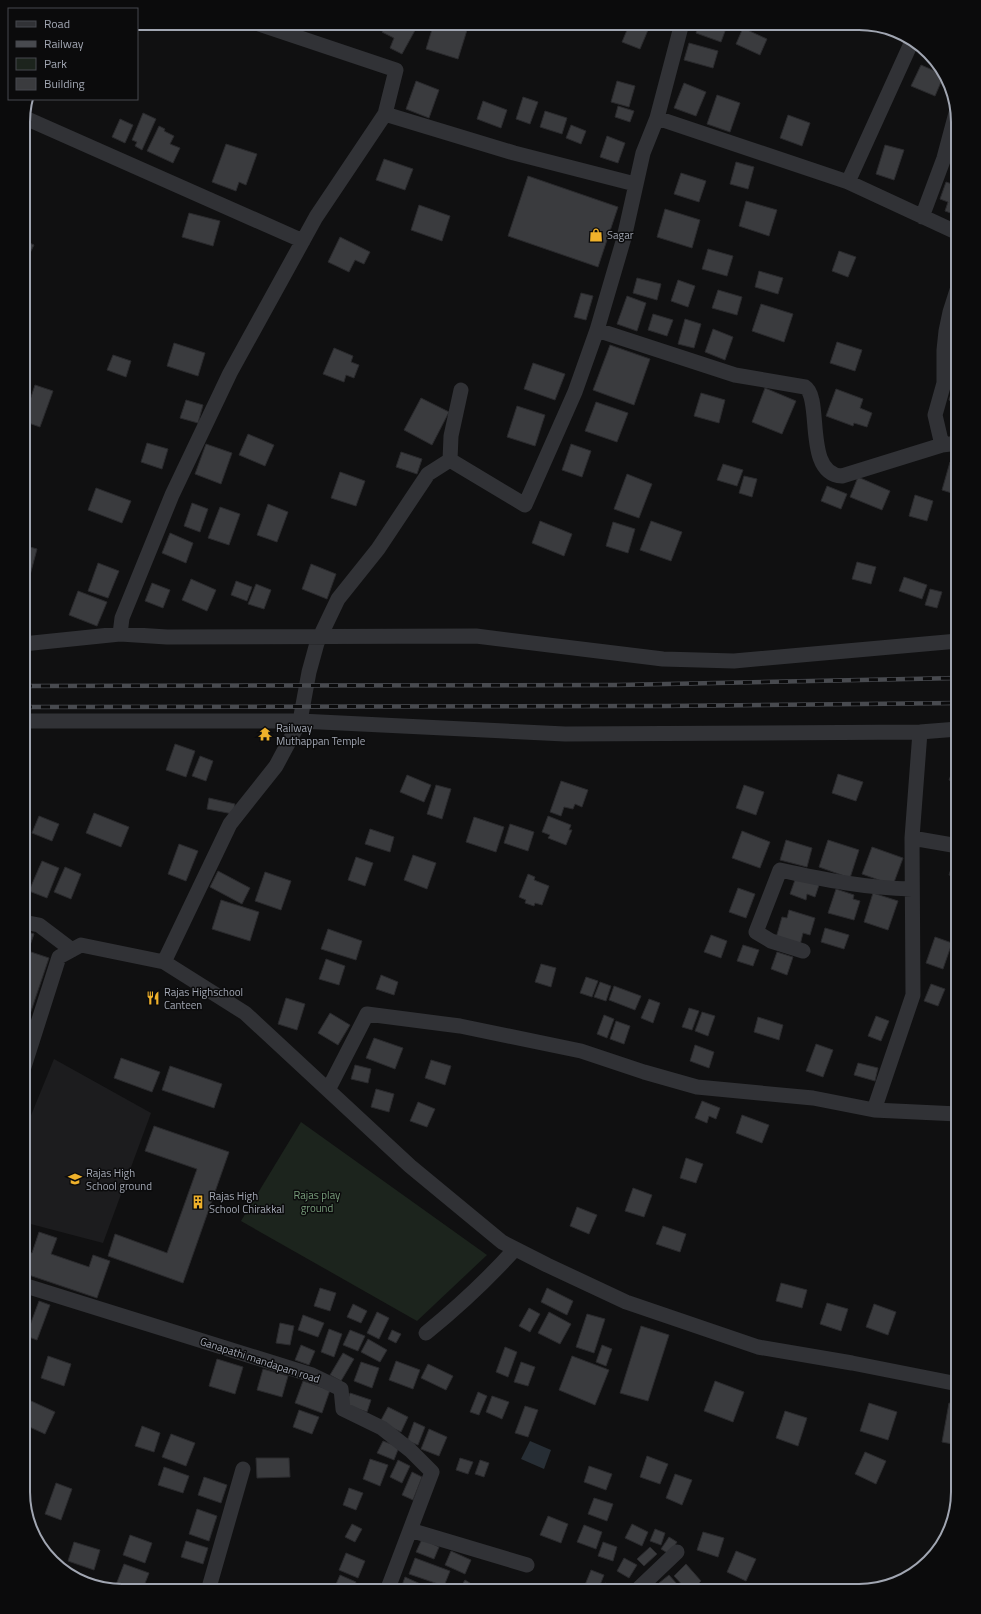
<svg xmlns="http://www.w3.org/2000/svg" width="981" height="1614" font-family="'Titillium Web',sans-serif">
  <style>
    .built { fill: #1c1c1e }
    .green { fill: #1c241d }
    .water { fill: #272e35 }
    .building { fill: #3a3b3e; stroke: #2a2a2d }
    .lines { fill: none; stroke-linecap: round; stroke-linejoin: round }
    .minor { stroke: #313236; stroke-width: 15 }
    .rail-casing { stroke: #484a4f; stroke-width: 4.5 }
    .rail { stroke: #0b0b0c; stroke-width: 3; stroke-dasharray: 9; stroke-linecap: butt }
    .labels { text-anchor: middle; stroke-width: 3; stroke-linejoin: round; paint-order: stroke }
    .poi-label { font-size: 11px; fill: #a1a6b2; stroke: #0b0b0c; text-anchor: start }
    .park-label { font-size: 11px; fill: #789d7b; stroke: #0b0b0c }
    .street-label { font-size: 11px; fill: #a1a6b2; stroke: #0b0b0c }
    .rim { fill: none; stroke: #a1a6b2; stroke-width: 2 }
  </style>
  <rect width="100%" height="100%" fill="#101011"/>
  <!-- built -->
  <path class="built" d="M54,1059L151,1113L103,1243L23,1222V1135Z"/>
  <!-- green -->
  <path class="green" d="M301,1122L487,1255L417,1321L241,1221Z"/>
  <!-- water -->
  <path class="water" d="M530,1441L551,1450L544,1469L521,1459Z"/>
  <!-- building -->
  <path class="building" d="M387,23H419L402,54L390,48L394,38L382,32Z
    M434,23H444L467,30L458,59L426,49Z
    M630,23L648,30L640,49L622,42Z
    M700,23H728L721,42L696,33Z
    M743,28L767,39L760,55L736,44Z
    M689,43L718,51L713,68L684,60Z
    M921,65L944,75L935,96L911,86Z
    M416,81L439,90L429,118L406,109Z
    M617,81L635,86L629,107L611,102Z
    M684,83L706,92L696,116L674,108Z
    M717,95L740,103L730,132L707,124Z
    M523,97L538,102L530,124L516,119Z
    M483,101L507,110L501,128L477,119Z
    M618,106L634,111L630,122L615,117Z
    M545,111L567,118L562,134L540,127Z
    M143,113L156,119L142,150L135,146L137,142L132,140Z
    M788,115L810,123L802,146L780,138Z
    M120,119L133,125L125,143L112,137Z
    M571,125L586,131L581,144L566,138Z
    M159,126L165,129L164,131L174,136L170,144L180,148L173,163L147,151Z
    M607,136L625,143L618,163L600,157Z
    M226,144L257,154L246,185L239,182L236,191L212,182Z
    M885,145L904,150L894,180L876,174Z
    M384,159L413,169L405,190L376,180Z
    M736,162L754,167L748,189L730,184Z
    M681,173L706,181L699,202L674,194Z
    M528,176L618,207L598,267L508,236Z
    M946,182L958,186V211L956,215L945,211L948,202L940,199Z
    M746,201L777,210L769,236L739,226Z
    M419,205L450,216L442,241L411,230Z
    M665,209L700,220L692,248L657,237Z
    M189,213L220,221L213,246L182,237Z
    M340,237L370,252L364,264L355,260L349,272L328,262Z
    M23,240L34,245L23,267Z
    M708,249L733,256L727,276L702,269Z
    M839,251L856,257L848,277L832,271Z
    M759,271L783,278L778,294L755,287Z
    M637,278L661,284L657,300L633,293Z
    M678,280L695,286L688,307L671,301Z
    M718,290L742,297L737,315L712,308Z
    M581,293L593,296L586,320L574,317Z
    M627,296L646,303L637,331L617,324Z
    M761,304L793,314L784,342L752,331Z
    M653,314L673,320L667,336L648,330Z
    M685,319L701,324L694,348L678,344Z
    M713,329L733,337L725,360L705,352Z
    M956,335L958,336V363L948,359Z
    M837,342L862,350L855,371L830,363Z
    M174,343L205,353L198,376L167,366Z
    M610,345L650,359L634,405L593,390Z
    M334,348L353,356L351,362L359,365L354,378L346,375L344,382L323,374Z
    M113,355L131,361L126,377L107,370Z
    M533,363L565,374L555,400L524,389Z
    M35,385L53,391L40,427L23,421Z
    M765,388L796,401L782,434L752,422Z
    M953,388L958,390V420L952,418L955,411L952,410L954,402L949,400Z
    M836,389L863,399L860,408L872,413L867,427L854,423L853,426L826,416Z
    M701,393L725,400L719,423L694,416Z
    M421,398L449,412L432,445L404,430Z
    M186,400L203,405L198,423L180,418Z
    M596,402L628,413L617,442L585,431Z
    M517,406L545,415L535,446L507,437Z
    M248,434L274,445L265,466L239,455Z
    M147,443L168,449L162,469L141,462Z
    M206,444L232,453L221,484L195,474Z
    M571,444L591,451L582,477L562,470Z
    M401,452L422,459L417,474L396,467Z
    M950,462L958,464V495L942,490Z
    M723,464L743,470L737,486L717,480Z
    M340,472L365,481L356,506L331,498Z
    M627,474L652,484L639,518L614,509Z
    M744,476L757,479L752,497L739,493Z
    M858,477L890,491L882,510L850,497Z
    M827,486L847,494L841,509L821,501Z
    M96,488L131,501L122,523L88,510Z
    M915,495L933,501L927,521L909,516Z
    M192,503L208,509L200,532L184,526Z
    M268,504L288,512L277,542L257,535Z
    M220,507L240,514L229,545L208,538Z
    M540,521L572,534L564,556L532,543Z
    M651,521L682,532L671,561L640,550Z
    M613,522L635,529L628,553L606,546Z
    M170,533L193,543L186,563L162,553Z
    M23,545L37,549L29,579L23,578Z
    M857,562L876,567L871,584L852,579Z
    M98,563L119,571L108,598L88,591Z
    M311,564L336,574L327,599L302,589Z
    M904,577L927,585L922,599L899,591Z
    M191,579L216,590L207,611L182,600Z
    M236,581L252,587L247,601L231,595Z
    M152,583L170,590L163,608L145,601Z
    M256,584L271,590L264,609L248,604Z
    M930,589L942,592L937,608L925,605Z
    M78,591L107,602L97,626L69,615Z
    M175,744L195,751L186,777L166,770Z
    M200,756L213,761L206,781L192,776Z
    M956,762L958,763V783L949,780Z
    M838,774L863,782L856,801L832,793Z
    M407,775L431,785L424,802L400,792Z
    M561,781L588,790L582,807L575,804L573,809L564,807L561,816L550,812Z
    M436,785L451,789L442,819L427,814Z
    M744,785L764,792L756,815L736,808Z
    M209,798L235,804L233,814L207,809Z
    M94,813L129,827L121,847L86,833Z
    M39,816L59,824L52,841L32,833Z
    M548,816L571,825L569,830H572L566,845L548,838L550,835L542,832Z
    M474,817L504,827L496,852L466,842Z
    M510,824L534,832L528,851L504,843Z
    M370,829L394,837L390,852L365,844Z
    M742,831L770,842L760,868L732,858Z
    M786,840L812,848L807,867L780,860Z
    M828,840L859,850L850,878L819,867Z
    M179,844L198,851L186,881L168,874Z
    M872,847L903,858L893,885L862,874Z
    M956,853L958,854V878L949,875Z
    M413,855L436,863L427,889L404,880Z
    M356,857L373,863L365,886L348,880Z
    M42,861L59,868L47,898L29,891Z
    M65,867L81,874L71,899L54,892Z
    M218,871L250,888L242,904L210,887Z
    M265,872L291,881L281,910L255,901Z
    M528,874L535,877L534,880L549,886L542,905L535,903L534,906L525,903L526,900L519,897Z
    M796,877L819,885L815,897L807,894L806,900L790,894Z
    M738,888L755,894L746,918L729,912Z
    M836,889L854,895L853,899L860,901L854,920L828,913Z
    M873,893L898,901L888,930L864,922Z
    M221,900L259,912L250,941L212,929Z
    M789,910L815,918L810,935L803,933L800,945L776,938L782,917L787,918Z
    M825,928L849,935L844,949L821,942Z
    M328,929L362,941L356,960L321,949Z
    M23,930L34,934L28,951L49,958L27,1023L23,1021Z
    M711,935L727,941L721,958L704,952Z
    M935,937L952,943L943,969L926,963Z
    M743,945L759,950L753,966L737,961Z
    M777,952L793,957L787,975L771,969Z
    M326,959L345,966L339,985L319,979Z
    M541,964L556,968L551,987L535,982Z
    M381,975L398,982L394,995L376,989Z
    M586,977L598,981L592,997L580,993Z
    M600,982L611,986L606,1001L594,997Z
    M931,984L945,989L938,1006L924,1001Z
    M614,986L641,996L635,1010L609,1000Z
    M286,998L305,1004L297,1030L278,1024Z
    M649,999L660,1003L653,1023L641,1018Z
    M689,1008L699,1011L692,1030L682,1027Z
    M702,1012L715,1016L708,1036L695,1031Z
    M330,1013L350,1025L338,1045L318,1033Z
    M604,1015L614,1019L607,1038L597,1034Z
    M876,1016L889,1021L881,1041L868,1036Z
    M758,1017L783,1025L779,1040L754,1032Z
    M616,1021L630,1026L624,1044L610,1039Z
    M374,1038L403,1048L395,1069L366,1058Z
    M816,1044L833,1050L823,1077L806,1071Z
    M695,1045L714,1052L709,1068L690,1061Z
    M121,1058L160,1072L152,1092L114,1078Z
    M431,1060L451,1066L445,1085L425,1078Z
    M858,1063L878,1068L875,1081L854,1075Z
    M355,1065L371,1069L368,1083L351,1079Z
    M170,1066L222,1084L214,1108L162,1090Z
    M376,1089L394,1094L389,1112L371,1107Z
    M702,1101L720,1108L716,1119L709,1116L707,1123L695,1118Z
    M418,1102L435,1109L427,1127L410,1121Z
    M742,1115L769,1125L762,1143L736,1133Z
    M154,1126L229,1152L183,1283L108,1256L115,1234L167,1253L197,1169L145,1151Z
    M686,1158L703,1164L696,1183L680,1178Z
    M633,1188L652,1195L644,1217L625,1211Z
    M577,1207L597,1215L589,1234L570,1226Z
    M663,1226L686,1234L680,1252L656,1244Z
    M39,1232L57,1238L51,1254L89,1267L93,1255L110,1261L97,1298L23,1273V1250L32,1253Z
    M781,1283L807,1290L802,1308L776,1301Z
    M320,1288L336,1293L330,1311L314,1306Z
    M547,1288L573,1301L567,1315L541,1302Z
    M39,1301L50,1305L37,1340L26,1336Z
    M827,1303L848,1309L841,1331L820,1324Z
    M353,1304L367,1311L361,1323L347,1317Z
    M874,1304L896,1312L888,1335L866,1327Z
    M529,1308L540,1314L530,1332L519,1326Z
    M377,1312L389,1318L379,1339L367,1333Z
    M549,1312L571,1324L560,1344L538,1333Z
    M587,1314L605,1319L594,1353L576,1347Z
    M303,1315L324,1323L318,1337L298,1330Z
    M280,1323L294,1326L290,1345L276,1343Z
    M641,1326L669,1335L648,1401L620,1393Z
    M329,1329L342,1334L334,1357L321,1352Z
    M350,1330L365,1336L358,1351L343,1345Z
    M392,1330L401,1334L396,1343L388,1339Z
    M368,1339L387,1350L380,1362L361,1352Z
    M301,1345L315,1351L309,1365L295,1360Z
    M602,1345L612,1349L606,1366L596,1362Z
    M505,1347L517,1352L508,1377L496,1372Z
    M343,1353L354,1359L341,1381L330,1375Z
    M48,1356L71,1364L64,1386L41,1378Z
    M572,1356L609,1370L595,1405L559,1390Z
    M217,1359L243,1367L235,1394L209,1386Z
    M396,1361L420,1370L413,1389L389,1380Z
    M361,1362L379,1368L372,1388L354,1381Z
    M521,1362L535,1367L528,1386L514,1382Z
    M428,1364L453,1376L446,1390L421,1378Z
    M263,1369L288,1376L282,1397L257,1390Z
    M303,1381L330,1390L322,1413L295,1403Z
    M715,1381L744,1392L733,1422L704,1411Z
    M478,1392L487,1396L479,1415L470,1412Z
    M350,1393L371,1400L367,1412L346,1405Z
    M492,1396L509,1402L502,1419L486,1412Z
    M29,1400L55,1412L45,1434L23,1424V1415Z
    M869,1403L897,1412L888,1440L860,1431Z
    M949,1403L958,1405V1445L942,1442Z
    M525,1406L538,1410L528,1437L515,1433Z
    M388,1407L408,1417L401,1432L380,1422Z
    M299,1410L319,1417L312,1434L293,1427Z
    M785,1411L807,1418L798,1446L776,1438Z
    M414,1422L425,1427L418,1445L407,1441Z
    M142,1426L160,1433L154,1452L135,1446Z
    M429,1429L447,1437L439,1456L421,1449Z
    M171,1434L195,1443L186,1466L162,1457Z
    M383,1441L399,1447L394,1460L377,1453Z
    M865,1452L886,1461L876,1484L855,1474Z
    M647,1456L668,1464L660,1484L640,1477Z
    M256,1458H289L290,1477L257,1478Z
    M460,1458L473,1462L468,1474L456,1470Z
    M370,1459L388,1465L380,1486L363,1479Z
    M398,1460L410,1466L402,1483L390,1477Z
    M480,1460L489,1463L484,1477L475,1474Z
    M589,1466L612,1474L606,1490L584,1482Z
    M164,1467L189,1476L183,1493L158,1485Z
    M412,1472L422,1477L413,1500L402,1495Z
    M675,1474L692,1480L682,1505L666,1498Z
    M204,1477L227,1485L221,1503L198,1495Z
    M56,1483L72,1489L61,1520L45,1514Z
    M349,1488L363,1493L356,1510L343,1505Z
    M594,1498L613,1504L607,1521L588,1514Z
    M197,1509L217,1516L209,1541L189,1534Z
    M548,1516L568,1524L561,1543L540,1535Z
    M352,1524L362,1529L355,1542L345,1537Z
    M632,1524L648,1532L642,1546L625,1538Z
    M584,1525L602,1532L596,1549L577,1542Z
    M655,1529L665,1533L661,1545L650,1541Z
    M703,1532L724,1538L718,1557L697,1550Z
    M130,1535L152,1543L145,1563L123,1555Z
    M669,1537L677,1542L669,1554L661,1549Z
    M422,1539L439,1547L434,1559L416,1552Z
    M186,1541L208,1548L203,1564L181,1557Z
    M74,1542L100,1550L94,1570L68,1561Z
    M603,1542L617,1547L613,1561L598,1556Z
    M650,1547L657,1554L644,1566L637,1559Z
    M451,1551L471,1560L465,1574L445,1565Z
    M736,1551L756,1559L746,1581L727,1572Z
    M346,1553L365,1561L358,1578L339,1570Z
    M415,1558L450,1571L444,1586L409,1574Z
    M624,1558L637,1565L629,1578L617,1571Z
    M124,1564L149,1573L142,1591L114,1590Z
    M686,1564L701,1581L691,1591H688L674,1576Z
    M591,1570L604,1575L598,1590L585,1585Z
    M340,1575L356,1582L352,1591H333Z
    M669,1575L677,1584L669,1591H665L659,1583Z
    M405,1577L427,1587L425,1591H400Z
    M465,1580L481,1590L480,1591H458Z
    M605,1583L617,1588L616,1591H601Z"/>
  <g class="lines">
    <!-- minor -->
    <path class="minor" d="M256,23L396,70L385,114L514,153L635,184
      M23,117L303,241
      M657,118L848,182L958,233
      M848,182L913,39
      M922,217L944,158L956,113
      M597,330L735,375L805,387C823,398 803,474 842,476L942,445L958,443
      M942,445L935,415L944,383V350L946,331L950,312L958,287
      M450,460L451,436L461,390
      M120,634L122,618L172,495L230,373L316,217L385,114
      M23,644L120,634L167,637L476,636L663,659L734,661L958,641
      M23,721H300L565,734L920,732L958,729
      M920,732L912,838L958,846
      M23,922L39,925L72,950
      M803,951L771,941L756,932L780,870C825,880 866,888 912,889
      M164,962L230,824L276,766L300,721L309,672L317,643L338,599L378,549L428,474L450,460L525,505L575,392L597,330L624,238L643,153L657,118L682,23
      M23,1070L59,957L81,945L164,962L245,1013L410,1166L502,1242L547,1265L626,1302L758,1347L852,1363L958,1384
      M328,1090L367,1014L460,1026L581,1051L644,1072L697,1087L813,1098L874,1110L913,995L912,838
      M874,1110L958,1114
      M23,1285L312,1375L341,1389L343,1409L382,1428L410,1450L432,1472L387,1591
      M426,1333C458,1307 488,1279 515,1249
      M410,1530L527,1565
      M208,1591L243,1469
      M636,1591L677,1552"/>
    <!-- rail casing -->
    <g class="rail-casing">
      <path id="rail" d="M23,686L618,685L958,678
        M23,707L665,706L958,703"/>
    </g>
    <!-- rail -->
    <use href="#rail" class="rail"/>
  </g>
  <!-- icons -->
  <defs>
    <g id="shop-bare" transform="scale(1.08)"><path d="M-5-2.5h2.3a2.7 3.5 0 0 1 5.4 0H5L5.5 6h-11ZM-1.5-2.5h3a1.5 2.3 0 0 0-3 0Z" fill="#efb12b" stroke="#0b0b0c" stroke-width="2.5" paint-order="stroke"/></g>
    <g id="temple-bare" transform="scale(1.08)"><path d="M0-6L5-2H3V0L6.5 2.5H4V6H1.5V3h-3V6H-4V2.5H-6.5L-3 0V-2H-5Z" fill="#efb12b" stroke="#0b0b0c" stroke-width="2.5" paint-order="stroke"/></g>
    <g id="restaurant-bare" transform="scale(1.08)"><path d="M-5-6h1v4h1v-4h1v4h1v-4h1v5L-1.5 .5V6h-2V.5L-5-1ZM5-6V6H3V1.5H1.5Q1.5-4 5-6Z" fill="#efb12b" stroke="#0b0b0c" stroke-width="2.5" paint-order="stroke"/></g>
    <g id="school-bare" transform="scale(1.08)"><path d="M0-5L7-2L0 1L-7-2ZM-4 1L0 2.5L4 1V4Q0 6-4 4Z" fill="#efb12b" stroke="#0b0b0c" stroke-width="2.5" paint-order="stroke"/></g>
    <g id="building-bare" transform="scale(1.08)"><path d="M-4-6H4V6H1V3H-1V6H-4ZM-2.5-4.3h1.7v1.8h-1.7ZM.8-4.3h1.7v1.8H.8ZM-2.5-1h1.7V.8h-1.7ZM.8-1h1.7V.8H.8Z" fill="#efb12b" stroke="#0b0b0c" stroke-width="2.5" paint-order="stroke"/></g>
  </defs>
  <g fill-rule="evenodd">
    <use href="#shop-bare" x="596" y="235"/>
    <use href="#temple-bare" x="265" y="734"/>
    <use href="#restaurant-bare" x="153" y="998"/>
    <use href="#school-bare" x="75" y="1179"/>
    <use href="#building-bare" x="198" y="1202"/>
  </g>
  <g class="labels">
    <!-- poi labels -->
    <g class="poi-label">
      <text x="607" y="239">Sagar</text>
      <text x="276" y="732">Railway<tspan x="276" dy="13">Muthappan Temple</tspan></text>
      <text x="164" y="996">Rajas Highschool<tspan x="164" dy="13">Canteen</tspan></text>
      <text x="86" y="1177">Rajas High<tspan x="86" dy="13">School ground</tspan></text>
      <text x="209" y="1200">Rajas High<tspan x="209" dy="13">School Chirakkal</tspan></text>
    </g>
    <!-- park labels -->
    <g class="park-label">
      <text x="317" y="1199">Rajas play<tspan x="317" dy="13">ground</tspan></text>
    </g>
    <!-- street labels -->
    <g class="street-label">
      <text transform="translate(260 1360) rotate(18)" y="4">Ganapathi mandapam road</text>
    </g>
  </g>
  <!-- crop -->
  <path d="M0 0H981V1614H0ZM122 30H859A92 92 0 0 1 951 122V1492A92 92 0 0 1 859 1584H122A92 92 0 0 1 30 1492V122A92 92 0 0 1 122 30Z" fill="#0b0b0c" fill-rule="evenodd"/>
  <path class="rim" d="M122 30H859A92 92 0 0 1 951 122V1492A92 92 0 0 1 859 1584H122A92 92 0 0 1 30 1492V122A92 92 0 0 1 122 30Z"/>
  <!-- legend -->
  <rect x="8" y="8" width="130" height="92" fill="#0b0b0c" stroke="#47494e"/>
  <rect x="16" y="21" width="20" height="6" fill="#313236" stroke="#47494e"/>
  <text x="44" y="28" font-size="12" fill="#a1a6b2">Road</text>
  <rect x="16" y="41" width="20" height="6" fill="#484a4f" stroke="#47494e"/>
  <text x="44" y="48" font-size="12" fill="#a1a6b2">Railway</text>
  <rect x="16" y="58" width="20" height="12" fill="#1c241d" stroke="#47494e"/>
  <text x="44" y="68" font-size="12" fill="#a1a6b2">Park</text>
  <rect x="16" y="78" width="20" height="12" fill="#3a3b3e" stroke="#47494e"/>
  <text x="44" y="88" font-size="12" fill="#a1a6b2">Building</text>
</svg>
